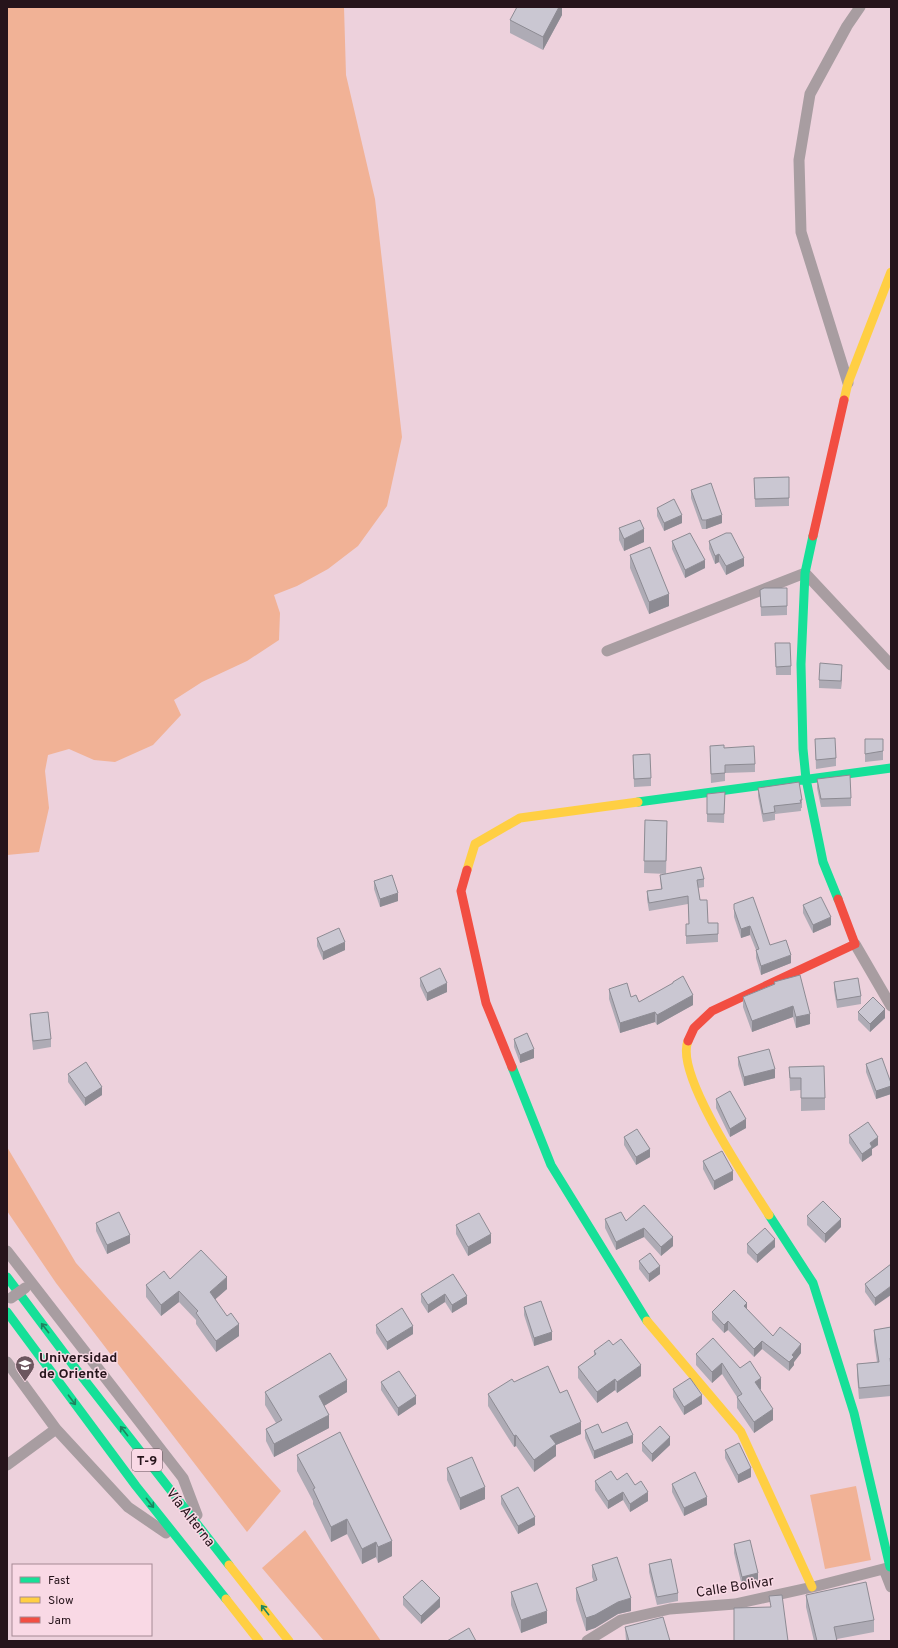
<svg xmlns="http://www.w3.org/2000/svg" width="898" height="1648" font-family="Overpass,sans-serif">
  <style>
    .green { fill: #f1b296 }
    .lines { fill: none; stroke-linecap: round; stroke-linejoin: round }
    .street { stroke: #a89da1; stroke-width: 11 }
    .fast { stroke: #16e098; stroke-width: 9 }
    .slow { stroke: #ffcf43; stroke-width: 9 }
    .jam { stroke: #f24e42; stroke-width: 9 }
    .street-bridge { stroke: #a89da1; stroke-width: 11 }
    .wall { fill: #aeabb5 }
    .shaded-wall { fill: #8d8b93 }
    .building { fill: #cac7d2; stroke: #8d8b93 }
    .oneway { stroke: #1d8460 }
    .labels { text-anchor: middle; stroke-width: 3; stroke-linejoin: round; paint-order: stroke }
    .shield { fill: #f9d9e5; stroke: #654f58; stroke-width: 1 }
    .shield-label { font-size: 13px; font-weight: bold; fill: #26141b }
    .poi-label { font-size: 14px; font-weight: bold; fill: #26141b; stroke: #f9d9e5; text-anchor: start }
    .street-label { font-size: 14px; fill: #26141b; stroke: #f9d9e5 }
  </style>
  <rect width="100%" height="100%" fill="#edd1dc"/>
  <!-- green -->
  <path class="green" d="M7,7H344L346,75L375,199L402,437L387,506L358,546L328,569L297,586L274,595L280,613L279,640L247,661L202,682L174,700L181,715L153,745L115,762L94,760L69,749L48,755L45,771L49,808L39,852L7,855Z
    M7,1147L76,1263L281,1491L247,1532L56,1283L7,1211Z
    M856,1486L871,1560L825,1569L810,1495Z
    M305,1530L381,1641H324L262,1568Z"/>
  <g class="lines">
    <!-- street -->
    <path class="street" d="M848,383L801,232L799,160L810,94L847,26L860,7
      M607,651L805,573L891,665
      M855,944L891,1006
      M7,1251L183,1478L197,1515
      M7,1362L56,1429
      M7,1465L56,1429L128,1507L166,1533
      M884,1569L891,1587
      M587,1641L621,1620L670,1609L735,1604L817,1586L891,1567"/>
    <!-- fast -->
    <path class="fast" d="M813,536L805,573L801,664L803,749L806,779L823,862L838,899
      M638,802L891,768
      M512,1067L551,1165L647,1321
      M769,1215L813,1283L854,1413L890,1567
      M7,1277L76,1369L229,1565
      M7,1312L136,1486L226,1599"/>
    <!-- slow -->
    <path class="slow" d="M844,400L848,383L891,272
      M467,870L475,844L520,818L638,802
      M688,1041C674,1074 750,1185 769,1215
      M647,1321L741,1432L812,1587
      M229,1565L289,1641
      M226,1599L259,1641"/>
    <!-- jam -->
    <path class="jam" d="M813,536L844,400
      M467,870L461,891L486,1003L512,1067
      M688,1041L694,1028L712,1011L855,944L838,899"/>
    <!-- street-bridge -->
    <path class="street-bridge" d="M11,1298L25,1288"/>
  </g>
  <!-- wall -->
  <path class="wall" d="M562,7V15L543,50L510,33V20Z
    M789,477V506L755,507L754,478Z
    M691,490L722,523L706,529H702L691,498Z
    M657,508L682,523L664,531L657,516Z
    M619,528L644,542L624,551L619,540Z
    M672,541L705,568L685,578L672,549Z
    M709,541L744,566L726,575L719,562L715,564L709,549Z
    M630,555L669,606L649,614L630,568Z
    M760,590L787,606V615L761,616Z
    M775,643L791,666V675H776Z
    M842,673L841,689L819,688V680Z
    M815,739L836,758V766L816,769Z
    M865,739H883V760L865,762Z
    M724,748L755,764V772L725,773V781L711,783L710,754Z
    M633,755L651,778V786L634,787Z
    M817,779L851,798V806L821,807L817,788Z
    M758,788L802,800V808H801V811L775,814V820L763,822L758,796Z
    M725,792L724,823L707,822V794Z
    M645,820L667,833L666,874L644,873Z
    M660,875L704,879V887L698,888L700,900L708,923H718V942L686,944V924H689L688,904L649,911L647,899V891L661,889Z
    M374,881L398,901L380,907L374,889Z
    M734,904L770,945L791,963L761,975L756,958V950L750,935L741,938L734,917Z
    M803,905L831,925L813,933L803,913Z
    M317,938L345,950L323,960L317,946Z
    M420,978L447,992L427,1001L420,986Z
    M673,982L693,1005L657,1025L655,1022L620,1033L609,999V989L631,997L639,1002L673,984Z
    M774,982L810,1024L796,1028L793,1017L752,1032L743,1007V997L774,984Z
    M834,982L861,996V1004L837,1008L834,990Z
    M858,1012L885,1018L870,1032L858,1020Z
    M30,1014L51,1039V1047L33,1050L30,1023Z
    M514,1039L534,1058L520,1063L514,1047Z
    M738,1057L775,1078L744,1086L738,1065Z
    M866,1064L891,1083V1094L876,1099L866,1072Z
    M789,1067L825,1098V1110L801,1111V1090L790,1091Z
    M68,1074L102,1095L85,1106L68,1082Z
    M716,1099L746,1128L730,1137L716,1108Z
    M849,1135L878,1145L872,1149V1155L862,1162L849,1143Z
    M624,1137L650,1157L636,1165L624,1145Z
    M703,1161L733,1180L714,1190L703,1169Z
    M891,1161V1172H890V1164Z
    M644,1205L673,1246L661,1256L644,1237L616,1250L605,1228V1219L626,1221Z
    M807,1216L841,1227L825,1243L807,1225Z
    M96,1223L130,1243L107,1254L96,1231Z
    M456,1225L491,1243L468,1256L456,1234Z
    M747,1244L775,1247L757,1263L747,1253Z
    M639,1261L660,1274L649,1282L639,1269Z
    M891,1264L875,1306L865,1292V1284Z
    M453,1274L467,1304L452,1313L445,1302L428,1313L421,1302V1294Z
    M170,1279L227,1289L215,1299L239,1336L216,1352L196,1324V1320L179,1302L161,1316L146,1297V1285Z
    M524,1307L552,1340L534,1346L524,1315Z
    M747,1309L773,1336L801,1353L794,1362V1365L789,1371L762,1349L754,1357L728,1330L724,1333L712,1320V1312Z
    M376,1325L413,1334L387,1350L376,1333Z
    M891,1327V1396L859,1399L857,1375V1364L877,1362L874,1341V1330Z
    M613,1345L641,1376L617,1393L615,1390L597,1403L578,1378V1367L594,1356V1351Z
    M696,1354L740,1368L761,1389L760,1390L773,1420L754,1433L737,1408V1397L722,1374L712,1383L696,1365Z
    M381,1382L416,1404L398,1416L381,1390Z
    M514,1382L560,1393L581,1434L556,1445V1456L534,1472L516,1446L514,1447L488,1406V1394Z
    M673,1389L702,1404L684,1415L673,1397Z
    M265,1392H347L324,1406L329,1428L274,1457L266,1441V1429L276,1423L265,1405Z
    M585,1430L602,1433L633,1443L594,1459L585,1438Z
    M642,1443L670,1445L652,1462L642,1451Z
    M725,1450L751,1477L738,1483L725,1458Z
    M297,1455L392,1556L378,1563L376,1557L362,1564L347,1534L331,1542L313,1504V1501L297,1471Z
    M447,1468L485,1499L460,1510L447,1480Z
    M617,1480L635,1485L648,1501L630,1512L623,1500L608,1509L595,1490V1481Z
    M672,1484L707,1505L684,1516L672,1492Z
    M501,1496L535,1525L518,1534L501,1504Z
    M734,1544L758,1582L742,1586L734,1553Z
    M649,1564L678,1593V1601L657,1605L649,1572Z
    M592,1565L631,1611L618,1614L595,1628L586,1631L576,1600V1588L594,1582L592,1577Z
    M511,1592L547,1623L521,1633L511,1605Z
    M806,1595L874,1620V1632L837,1639V1641H814L806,1607Z
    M403,1597L440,1607L421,1624L403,1605Z
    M625,1627L670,1641H626Z"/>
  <!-- shaded-wall -->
  <path class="shaded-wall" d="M559,7H562V15L543,50V37Z
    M682,515V523L664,531V523Z
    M722,515V523L706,529V520Z
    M644,529V542L624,551V539Z
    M719,554V562L715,564V556Z
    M744,558V566L726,575V566Z
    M705,560V568L685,578V570Z
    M669,594V606L649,614V602Z
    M842,665V673L841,689V681Z
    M398,893V901L380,907V899Z
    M831,917V925L813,933V925Z
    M750,926V935L741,938V929Z
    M345,942V950L323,960V952Z
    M791,955V963L761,975V966Z
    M447,983V992L427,1001V993Z
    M693,995V1005L657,1025V1015Z
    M793,1006V1017L752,1032V1021Z
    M885,1009V1018L870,1032V1024Z
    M655,1012V1022L620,1033V1023Z
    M810,1014V1024L796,1028V1017Z
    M534,1049V1058L520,1063V1055Z
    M775,1069V1078L744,1086V1077Z
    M891,1086V1094L876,1099V1091Z
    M102,1087V1095L85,1106V1098Z
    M746,1119V1128L730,1137V1129Z
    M878,1137V1145L872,1149V1155L862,1162V1154L870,1143Z
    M650,1149V1157L636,1165V1157Z
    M733,1171V1180L714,1190V1181Z
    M841,1219V1227L825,1243V1234Z
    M644,1228V1237L616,1250V1242Z
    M491,1234V1243L468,1256V1247Z
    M130,1235V1243L107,1254V1245Z
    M673,1237V1246L661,1256V1247Z
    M775,1239V1247L757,1263V1255Z
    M660,1266V1274L649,1282V1274Z
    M227,1277V1289L210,1304V1292Z
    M891,1286V1295L875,1306V1298Z
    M179,1291V1302L161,1316V1305Z
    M445,1294V1302L428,1313V1305Z
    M467,1296V1304L452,1313V1305Z
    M747,1303V1311L744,1306Z
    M728,1321V1330L724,1333V1325Z
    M239,1324V1336L216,1352V1341Z
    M413,1326V1334L387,1350V1342Z
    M552,1332V1340L534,1346V1338Z
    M762,1341V1349L754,1357V1349Z
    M801,1344V1353L794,1362V1365L789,1371V1362L792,1355Z
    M722,1363V1374L712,1383V1372Z
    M641,1365V1376L617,1393V1382Z
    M761,1378V1389L755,1393V1382Z
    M615,1379V1390L597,1403V1392Z
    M347,1380V1392L319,1409V1396Z
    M702,1395V1404L684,1415V1407Z
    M416,1396V1404L398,1416V1408Z
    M773,1409V1420L754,1433V1422Z
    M329,1415V1428L274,1457V1444Z
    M581,1422V1434L556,1445V1456L534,1472V1460L550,1436Z
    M516,1435V1446L514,1447V1436Z
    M633,1435V1443L594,1459V1451Z
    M670,1437V1445L652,1462V1454Z
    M751,1468V1477L738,1483V1475Z
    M485,1487V1499L460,1510V1498Z
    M623,1492V1500L608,1509V1501Z
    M648,1492V1501L630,1512V1504Z
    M707,1497V1505L684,1516V1508Z
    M535,1517V1525L518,1534V1526Z
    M347,1519V1534L331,1542V1527Z
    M392,1541V1556L378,1563V1547Z
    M376,1542V1557L362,1564V1549Z
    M758,1573V1582L742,1586V1577Z
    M440,1598V1607L421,1624V1616Z
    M631,1598V1611L618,1614L595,1628L586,1631V1618L618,1602Z
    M547,1611V1623L521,1633V1620Z"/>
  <!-- building -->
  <path class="building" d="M517,7H559L543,37L510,20Z
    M789,477V498L755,499L754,478Z
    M711,483L722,515L706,520H702L691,490Z
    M674,499L682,515L664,523L657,508Z
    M640,520L644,529L624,539L619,528Z
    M690,533L705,560L685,570L672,541Z
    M726,533H731L744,558L726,566L719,554L715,556L709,541Z
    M650,547L669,594L649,602L630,555Z
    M764,588H787V606L761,607L760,590Z
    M775,643H790L791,666L776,667Z
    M820,663L842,665L841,681L819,680Z
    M835,738L836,758L816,760L815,739Z
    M865,739H883V751L865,754Z
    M724,745V748L754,746L755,764L725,765V773L711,774L710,746Z
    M650,754L651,778L634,779L633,755Z
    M850,775L851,798L821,799L817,779Z
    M799,782L802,800H800L801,803L774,806L775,812L763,814L758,788Z
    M725,792L724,814H707V794Z
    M645,820L667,821L666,861H644Z
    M701,867L704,879L697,880L700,900H707L708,923H718V934L686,936V924H689L688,896L649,903L647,891L662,889L660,875Z
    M392,875L398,893L380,899L374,881Z
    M753,897L770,945L786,940L791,955L761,966L756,950L759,949L750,926L741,929L734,909V904Z
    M821,897L831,917L813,925L803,905Z
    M339,928L345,942L323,952L317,938Z
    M440,968L447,983L427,993L420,978Z
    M800,975L810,1014L796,1017L793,1006L752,1021L743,997L775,984L774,982Z
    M683,976L693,995L657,1015L655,1012L620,1023L609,989L627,983L631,997L636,995L639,1002L673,983V982Z
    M858,978L861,996L837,1000L834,982Z
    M873,997L885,1009L870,1024L858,1012Z
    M48,1012L51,1039L33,1041L30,1014Z
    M527,1033L534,1049L520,1055L514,1039Z
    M769,1049L775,1069L744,1077L738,1057Z
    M882,1058L891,1083V1086L876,1091L866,1064Z
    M86,1062L102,1087L85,1098L68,1074Z
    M824,1066L825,1098H801V1078H790L789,1067Z
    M730,1091L746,1119L730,1129L716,1099Z
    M868,1122L878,1137L870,1143L872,1147L862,1154L849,1135Z
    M637,1129L650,1149L636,1157L624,1137Z
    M722,1151L733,1171L714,1181L703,1161Z
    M823,1201L841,1219L825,1234L807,1216Z
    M644,1205L673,1237L661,1247L644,1228L616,1242L605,1219L621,1212L626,1221Z
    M119,1212L130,1235L107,1245L96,1223Z
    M479,1213L491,1234L468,1247L456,1225Z
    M765,1228L775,1239L757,1255L747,1244Z
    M201,1250L227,1277L210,1292L227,1316L231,1313L239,1324L216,1341L196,1313L198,1311L179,1291L161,1305L146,1285L164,1271L170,1279Z
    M650,1253L660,1266L649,1274L639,1261Z
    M891,1264V1286L875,1298L865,1284Z
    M453,1274L467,1296L452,1305L445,1294L428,1305L421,1294Z
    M734,1290L747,1303L744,1306L773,1336L780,1327L801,1344L792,1355L794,1357L789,1362L762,1341L754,1349L728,1321L724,1325L712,1312Z
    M541,1301L552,1332L534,1338L524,1307Z
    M402,1308L413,1326L387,1342L376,1325Z
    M891,1327V1357L890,1358L891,1367V1385L859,1388L857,1364L879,1362L874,1330Z
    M713,1338L740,1368L750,1361L761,1378L755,1382L773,1409L754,1422L737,1397L742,1394L722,1363L712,1372L696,1354Z
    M621,1339L641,1365L617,1382L615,1379L597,1392L578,1367L596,1354L594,1351L609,1340L613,1345Z
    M330,1353L347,1380L319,1396L329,1415L274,1444L266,1429L282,1420L265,1392Z
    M548,1366L560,1393L567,1390L581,1422L550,1436L556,1444L534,1460L516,1435L514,1436L488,1394L512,1379L514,1382Z
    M399,1371L416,1396L398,1408L381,1382Z
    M690,1378L702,1395L684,1407L673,1389Z
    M627,1422L633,1435L594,1451L585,1430L598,1424L602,1433Z
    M660,1426L670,1437L652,1454L642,1443Z
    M340,1432L392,1541L378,1547L376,1542L362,1549L347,1519L331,1527L313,1489L315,1488L297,1455Z
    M739,1443L751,1468L738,1475L725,1450Z
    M472,1457L485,1487L460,1498L447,1468Z
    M611,1471L617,1480L627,1473L635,1485L641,1481L648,1492L630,1504L623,1492L608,1501L595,1481Z
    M695,1472L707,1497L684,1508L672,1484Z
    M518,1487L535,1517L518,1526L501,1496Z
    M750,1540L758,1573L742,1577L734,1544Z
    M617,1557L631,1598L618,1602L595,1615L586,1618L576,1588L597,1580L592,1565Z
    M671,1559L678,1593L657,1597L649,1564Z
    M422,1580L440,1598L421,1616L403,1597Z
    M866,1582L874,1620L834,1627L837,1641H817L806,1595Z
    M537,1583L547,1611L521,1620L511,1592Z
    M782,1595L788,1641H734V1608L771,1607L769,1596Z
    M663,1617L670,1641H629L625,1627Z
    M469,1628L476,1641H447Z"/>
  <!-- one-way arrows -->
  <defs><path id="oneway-shaft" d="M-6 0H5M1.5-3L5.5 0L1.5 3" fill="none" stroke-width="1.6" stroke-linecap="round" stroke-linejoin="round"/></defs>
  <g class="oneway">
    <use href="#oneway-shaft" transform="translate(45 1328) rotate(-128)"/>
    <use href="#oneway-shaft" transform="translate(72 1400) rotate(53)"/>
    <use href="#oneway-shaft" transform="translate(124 1431) rotate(-128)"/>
    <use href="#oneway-shaft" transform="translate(150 1503) rotate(52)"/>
    <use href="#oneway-shaft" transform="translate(265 1610) rotate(-128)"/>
  </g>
  <!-- icons -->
  <defs>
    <g id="university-pin" transform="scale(1)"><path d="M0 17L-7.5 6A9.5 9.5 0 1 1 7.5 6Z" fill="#6c565f" stroke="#f9d9e5"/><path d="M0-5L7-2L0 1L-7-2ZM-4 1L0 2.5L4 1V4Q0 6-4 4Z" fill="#fff"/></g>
  </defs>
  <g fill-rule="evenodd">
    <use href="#university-pin" x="25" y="1365"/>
  </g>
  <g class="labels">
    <!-- shield labels -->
    <rect class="shield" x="132" y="1449" width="30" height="22" rx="3"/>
    <g class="shield-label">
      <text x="147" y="1465">T-9</text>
    </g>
    <!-- poi labels -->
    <g class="poi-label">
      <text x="39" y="1362">Universidad<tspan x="39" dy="16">de Oriente</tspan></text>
    </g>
    <!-- street labels -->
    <g class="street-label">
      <text transform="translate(191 1517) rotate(52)" y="5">Vía Alterna</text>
      <text transform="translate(735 1586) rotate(-9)" y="5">Calle Bolivar</text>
    </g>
  </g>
  <!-- border -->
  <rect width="898" height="1648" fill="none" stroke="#26141b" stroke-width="16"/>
  <!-- legend -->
  <rect x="12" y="1564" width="140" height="72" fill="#f9d9e5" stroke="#a58a94"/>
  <rect x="20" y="1577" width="20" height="6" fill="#16e098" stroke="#a58a94"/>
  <text x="48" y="1584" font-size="12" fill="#26141b">Fast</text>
  <rect x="20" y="1597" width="20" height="6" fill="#ffcf43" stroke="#a58a94"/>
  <text x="48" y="1604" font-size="12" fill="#26141b">Slow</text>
  <rect x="20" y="1617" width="20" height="6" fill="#f24e42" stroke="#a58a94"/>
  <text x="48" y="1624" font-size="12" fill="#26141b">Jam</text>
</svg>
